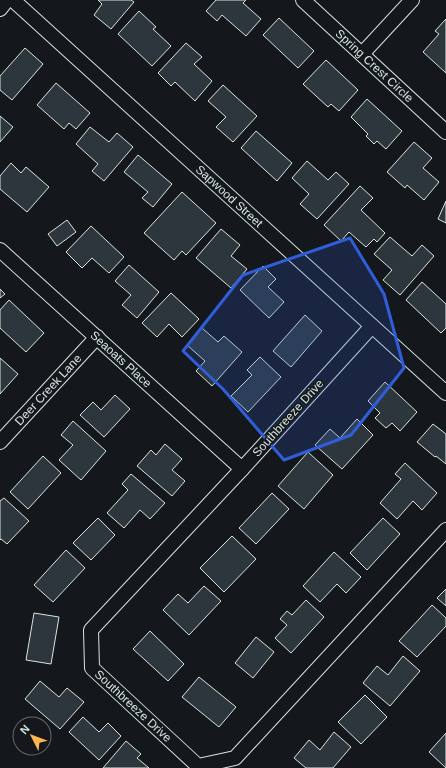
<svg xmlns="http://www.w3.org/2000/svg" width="446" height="768" font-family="Helvetica,sans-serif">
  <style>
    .building { fill: #2c363c; stroke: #d8e6dc }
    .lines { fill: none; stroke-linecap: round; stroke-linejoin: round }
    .minor-casing { stroke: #d8e6dc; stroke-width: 16 }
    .minor { stroke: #14181c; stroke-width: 14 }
    .marked { fill: #305dd8; fill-opacity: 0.2; stroke: #305dd8; stroke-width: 3; stroke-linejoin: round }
    .labels { text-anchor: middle; stroke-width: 3; stroke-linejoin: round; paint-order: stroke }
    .street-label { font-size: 12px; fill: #d8e6dc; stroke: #14181c }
  </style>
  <rect width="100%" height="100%" fill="#14181c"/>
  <!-- building -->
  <path class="building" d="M98,0H131L134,2L111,29L94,15L102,4Z
    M216,0H246L243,3L261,19L246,36L222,15L217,21L206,11Z
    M139,11L156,27L153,29L171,46L152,66L118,34Z
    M279,18L314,51L298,68L263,35Z
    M446,19V73L423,52L439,34L435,31Z
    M186,43L202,57L194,64L212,81L195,101L175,82L171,86L158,73Z
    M25,48L43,64L12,100L0,90V76Z
    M326,60L358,90L339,111L331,104L328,107L303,84Z
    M56,83L90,113L76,129L69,123L64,129L37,105Z
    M223,85L257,116L233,142L216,127L226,117L208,101Z
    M367,99L402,131L386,149L377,141L374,144L366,136L368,134L351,117Z
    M0,116L13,127L0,142Z
    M90,127L109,142L117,133L133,147L104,181L92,171L98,164L76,144Z
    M256,131L292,163L277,181L241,148Z
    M414,142L432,158L423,168L439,182L424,200L407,185L405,188L387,172Z
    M138,155L172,184L153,207L142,198L148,192L124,172Z
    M307,161L328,180L336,172L349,184L317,219L300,204L309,194L292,178Z
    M11,163L21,173L26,167L49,187L27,212L0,189V176Z
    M360,186L373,198L361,210L385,233L377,242L374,239L366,247L349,232L341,241L324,225Z
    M182,192L216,223L186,255L182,251L174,260L144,233Z
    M446,201V223L438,219Z
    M67,220L76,232L57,246L48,234Z
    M91,226L124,257L109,273L92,258L82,268L66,252Z
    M221,229L240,245L231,256L247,269L231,288L196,258Z
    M390,237L412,256L422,245L434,256L400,295L383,280L392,270L374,254Z
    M129,265L159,292L137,318L122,305L131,295L115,281Z
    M263,266L276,279L268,287L284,302L269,318L240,290Z
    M422,282L446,304V328L441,333L406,300Z
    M0,289L5,294L0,298Z
    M171,293L199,319L182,337L169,324L157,337L142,323Z
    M9,300L44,333L26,352L0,328V310Z
    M305,315L322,331L291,367L273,351Z
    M202,328L218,342L224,336L242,352L212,386L196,371L205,361L187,345Z
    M260,357L281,377L248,412L231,396L252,375L247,370Z
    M0,358L18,374L0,394Z
    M385,382L417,412L400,431L392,423L386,428L375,418L380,413L368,401Z
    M115,395L130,409L104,437L80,415L93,402L101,410Z
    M357,419L373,435L342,469L315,445L330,429L340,438Z
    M73,421L106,451L81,480L59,460L73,445L61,435Z
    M433,424L446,434V464L436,456L435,457L417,442Z
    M165,444L182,459L172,470L185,481L172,496L137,466L151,450L156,455Z
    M308,452L333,475L304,509L278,486Z
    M43,456L61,473L28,509L10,492Z
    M405,463L437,493L422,510L413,501L397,519L380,503L401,479L395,474Z
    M131,474L165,503L150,519L140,510L124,528L107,513L128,490L122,484Z
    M272,493L289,509L256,544L239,528Z
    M4,498L29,521L7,544L1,539L0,540V501Z
    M98,518L115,535L91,560L73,543Z
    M383,518L400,534L367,570L350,553Z
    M232,536L256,559L224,592L200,568Z
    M66,550L85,568L53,602L34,585Z
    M334,552L361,577L346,593L337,584L320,602L303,586Z
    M204,586L221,601L189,635L163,610L178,594L188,603Z
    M446,589V606L437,598Z
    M306,600L324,617L291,653L275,638L287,625L280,619L287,611L292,615Z
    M432,605L446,618V626L417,657L399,641Z
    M34,613L59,617L51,664L26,660Z
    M150,631L184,664L168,681L133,649Z
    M256,637L274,652L253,678L235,663Z
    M403,656L420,671L390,706L363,683L377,666L388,675Z
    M199,677L236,707L219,727L182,697Z
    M40,681L59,697L67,688L84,702L60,729L25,699Z
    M365,695L387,717L361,744L338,722Z
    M83,717L99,732L108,723L121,736L99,760L69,732Z
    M334,732L351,747L333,768H306L294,758L309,740L320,750Z
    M446,733V768L429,752Z
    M126,741L141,754L137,758L149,768H103Z"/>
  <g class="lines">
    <!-- minor casing -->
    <g class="minor-casing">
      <g id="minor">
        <path id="s1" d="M13,0L446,393"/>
        <path id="s2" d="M303,0L446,132"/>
        <path d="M0,9L7,0"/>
        <path d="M362,54L412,0"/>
        <path id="s3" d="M0,250L242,469"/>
        <path id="s4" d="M372,326L242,469L91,630L92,668L198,766L235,758L446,530"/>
        <path id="s5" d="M0,442L97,337"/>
      </g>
    </g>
    <!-- minor -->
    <use href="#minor" class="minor"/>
  </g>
  <!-- marked area -->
  <path class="marked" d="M350,238L384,294L404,368L351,435L284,460L223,389L183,351L243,275Z"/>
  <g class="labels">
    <!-- street labels -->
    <g class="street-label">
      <text dy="4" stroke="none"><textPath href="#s2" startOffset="97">Spring Crest Circle</textPath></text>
      <text dy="4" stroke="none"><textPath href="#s1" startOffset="292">Sapwood Street</textPath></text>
      <text dy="4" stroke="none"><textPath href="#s3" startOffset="163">Seaoats Place</textPath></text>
      <text dy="4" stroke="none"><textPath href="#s5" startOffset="71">Deer Creek Lane</textPath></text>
      <text transform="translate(288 418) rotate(-48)" y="4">Southbreeze Drive</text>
      <text dy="4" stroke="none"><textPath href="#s4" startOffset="508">Southbreeze Drive</textPath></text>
    </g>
  </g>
  <!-- north arrow -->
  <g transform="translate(32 736) rotate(312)"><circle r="19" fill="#14181c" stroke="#626a69"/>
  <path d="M0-3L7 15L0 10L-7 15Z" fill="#ffb74d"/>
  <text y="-6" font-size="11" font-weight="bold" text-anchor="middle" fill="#d8e6dc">N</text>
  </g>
</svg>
